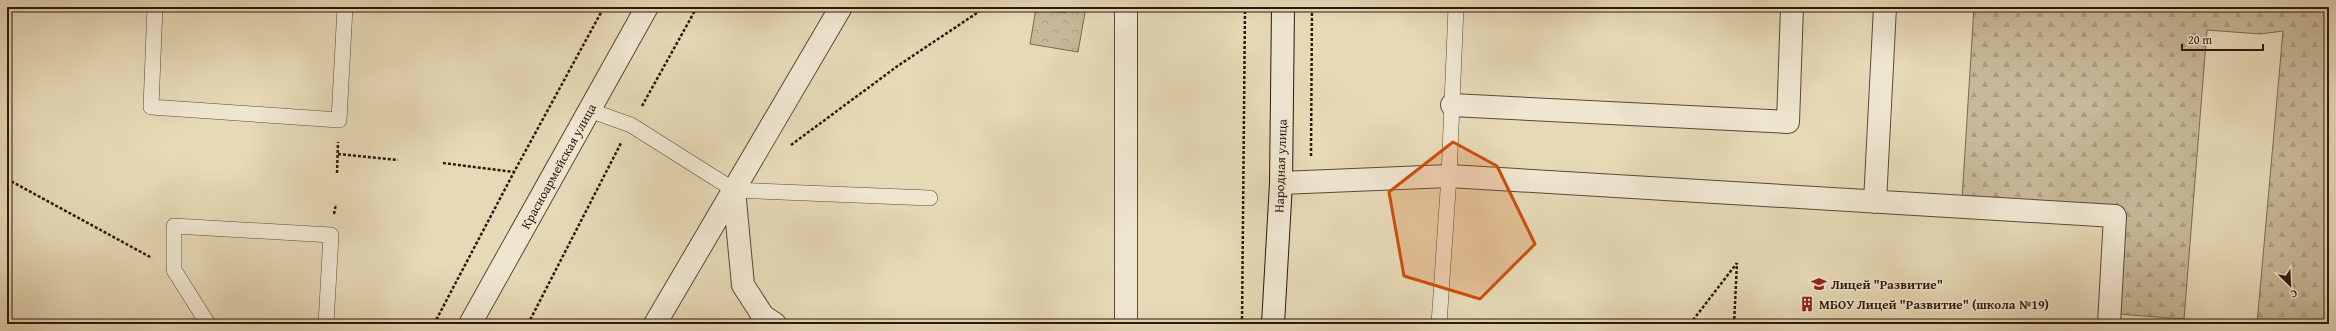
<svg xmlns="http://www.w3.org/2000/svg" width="2336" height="331" font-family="'Gentium Book Plus',serif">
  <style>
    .forest { fill: url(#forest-firs); stroke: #7a6853 }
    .park { fill: url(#park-crowns); stroke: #7a6853 }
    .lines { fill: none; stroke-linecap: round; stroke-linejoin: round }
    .lane-casing { stroke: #5b4837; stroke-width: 16 }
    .street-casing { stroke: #5b4837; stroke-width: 24 }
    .secondary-casing { stroke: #2d180d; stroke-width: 24 }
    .path { stroke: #2d180d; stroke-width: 2.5; stroke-dasharray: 3 2; stroke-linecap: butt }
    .lane { stroke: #efe6d0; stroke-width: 15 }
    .street { stroke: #efe6d0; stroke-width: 22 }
    .secondary { stroke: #efe6d0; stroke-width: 22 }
    .marked { fill: #cc4f0c; fill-opacity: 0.2; stroke: #cc4f0c; stroke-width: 3; stroke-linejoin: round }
    .labels { text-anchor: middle; stroke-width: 3; stroke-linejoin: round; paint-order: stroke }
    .street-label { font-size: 13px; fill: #2d180d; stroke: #efe6d0 }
    .poi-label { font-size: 13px; font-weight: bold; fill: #2d180d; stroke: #efe6d0; text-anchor: start }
  </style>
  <defs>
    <pattern id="forest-firs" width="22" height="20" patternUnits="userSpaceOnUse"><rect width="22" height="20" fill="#c7b899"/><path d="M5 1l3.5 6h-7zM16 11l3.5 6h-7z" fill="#ab9d83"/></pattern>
    <pattern id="park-crowns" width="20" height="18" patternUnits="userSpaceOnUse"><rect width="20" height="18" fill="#c7b899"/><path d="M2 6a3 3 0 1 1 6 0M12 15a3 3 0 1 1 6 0" fill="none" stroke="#ab9d83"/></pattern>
  </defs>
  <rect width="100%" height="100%" fill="#e6d9b6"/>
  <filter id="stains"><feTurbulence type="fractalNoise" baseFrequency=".005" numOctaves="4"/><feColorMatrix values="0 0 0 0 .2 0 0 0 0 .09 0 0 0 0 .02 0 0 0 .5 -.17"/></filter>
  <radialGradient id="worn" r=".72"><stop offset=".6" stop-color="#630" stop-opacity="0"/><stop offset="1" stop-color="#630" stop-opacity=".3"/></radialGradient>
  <!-- forest -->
  <path class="forest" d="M1974,7H2329V324H2257L2283,31L2260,34L2207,30L2184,319L2118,314L2122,209L1962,199Z"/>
  <!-- park -->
  <path class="park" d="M1066,7H1086L1078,52L1030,44L1036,8L1065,13Z"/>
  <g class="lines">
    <!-- lane casing -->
    <g class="lane-casing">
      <path id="lane" d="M155,7L151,107L339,120L345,7
        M589,110L631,125L734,190L930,198
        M208,324L174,270V226L331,235L326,324
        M1439,324L1449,176L1456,7"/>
    </g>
    <!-- street casing -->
    <g class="street-casing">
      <path id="street" d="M1452,105L1788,122L1792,7
        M1281,183L1449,176L2115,216L2109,324
        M734,190L743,285L763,316L775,324
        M1875,202L1885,7
        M470,324L647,7
        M655,324L841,7
        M1126,324V7"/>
    </g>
    <!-- secondary casing -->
    <g class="secondary-casing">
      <path id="secondary" d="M1273,324L1281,183L1283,7"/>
    </g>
    <!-- path -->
    <path class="path" d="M642,106L697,7
      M791,145L899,65L986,7
      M338,154L398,160
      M1311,156L1312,7
      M443,163L514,172
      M337,173L338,142
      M7,179L152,258
      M334,214L336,204
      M434,324L514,172L604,7
      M528,324L621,143
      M1242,324L1245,7
      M1690,324L1737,263
      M1734,324L1737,263"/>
    <!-- lane -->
    <use href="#lane" class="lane"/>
    <!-- street -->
    <use href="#street" class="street"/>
    <!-- secondary -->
    <use href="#secondary" class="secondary"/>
  </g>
  <!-- marked area -->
  <path class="marked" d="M1453,142L1497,166L1535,244L1480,299L1404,276L1389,192Z"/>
  <!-- icons -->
  <defs>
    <g id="school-bare" transform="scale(1.2)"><path d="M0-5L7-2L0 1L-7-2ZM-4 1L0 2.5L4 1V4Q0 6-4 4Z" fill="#8f2418" stroke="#efe6d0" stroke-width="2.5" paint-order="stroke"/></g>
    <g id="building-bare" transform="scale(1.2)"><path d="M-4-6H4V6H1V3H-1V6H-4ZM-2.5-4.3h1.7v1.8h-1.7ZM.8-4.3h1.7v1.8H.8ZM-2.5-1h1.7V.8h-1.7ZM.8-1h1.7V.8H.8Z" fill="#8f2418" stroke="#efe6d0" stroke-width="2.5" paint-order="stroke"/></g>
  </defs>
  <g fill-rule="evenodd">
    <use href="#school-bare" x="1819" y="284"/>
    <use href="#building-bare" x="1807" y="304"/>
  </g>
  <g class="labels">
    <!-- street labels -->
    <g class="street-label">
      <text transform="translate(558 166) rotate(-61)" y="5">Красноармейская улица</text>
      <text transform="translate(1280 166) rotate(-88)" y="5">Народная улица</text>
    </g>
    <!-- poi labels -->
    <g class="poi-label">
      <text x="1831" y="289">Лицей "Развитие"</text>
      <text x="1819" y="309">МБОУ Лицей "Развитие" (школа №19)</text>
    </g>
  </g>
  <!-- margin -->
  <rect width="2336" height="331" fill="none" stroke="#e6d9b6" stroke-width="24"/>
  <rect x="8" y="8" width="2320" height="315" fill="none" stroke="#2d180d" stroke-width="2"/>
  <rect x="12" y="12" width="2312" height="307" fill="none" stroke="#2d180d"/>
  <!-- north arrow -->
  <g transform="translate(2290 285) rotate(156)" stroke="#efe6d0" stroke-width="3" paint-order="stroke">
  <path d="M0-3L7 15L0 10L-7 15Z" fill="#2d180d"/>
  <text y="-6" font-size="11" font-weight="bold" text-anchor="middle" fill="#2d180d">С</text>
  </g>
  <!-- scale -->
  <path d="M2182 44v6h81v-6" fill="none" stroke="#2d180d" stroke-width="2"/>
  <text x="2188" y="44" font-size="12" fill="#2d180d" stroke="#efe6d0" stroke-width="3" paint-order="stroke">20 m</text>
  <rect width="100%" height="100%" filter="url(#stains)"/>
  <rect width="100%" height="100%" fill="url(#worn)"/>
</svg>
